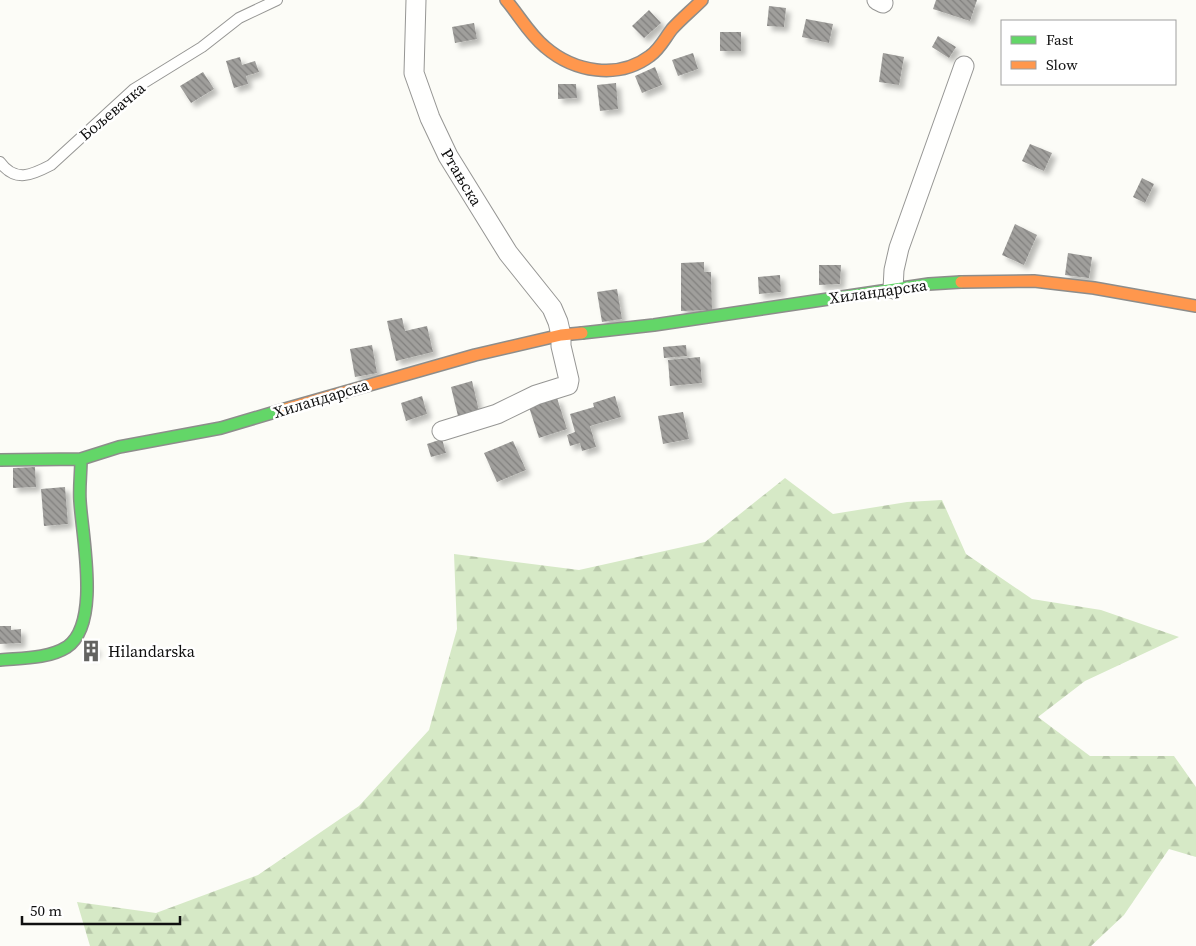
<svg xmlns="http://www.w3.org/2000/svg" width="1196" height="946" font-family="'Source Serif 4',serif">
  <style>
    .forest { fill: url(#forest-firs) }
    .building { fill: url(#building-back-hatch); filter: url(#shadow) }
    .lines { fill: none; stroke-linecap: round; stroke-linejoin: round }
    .lane-casing { stroke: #969694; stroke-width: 12 }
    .street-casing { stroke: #969694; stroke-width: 21 }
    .fast-casing { stroke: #8d8d8b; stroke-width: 14 }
    .slow-casing { stroke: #8d8d8b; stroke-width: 14 }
    .lane { stroke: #fffffe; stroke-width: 10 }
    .street { stroke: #fffffe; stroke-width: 19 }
    .fast { stroke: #63d668; stroke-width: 11 }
    .slow { stroke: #ff974d; stroke-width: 11 }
    .labels { text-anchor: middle; stroke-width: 5; stroke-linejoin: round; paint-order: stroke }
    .street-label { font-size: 16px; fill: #101010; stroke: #fff }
    .poi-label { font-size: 16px; fill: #101010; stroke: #fff; text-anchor: start }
  </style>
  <defs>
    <pattern id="forest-firs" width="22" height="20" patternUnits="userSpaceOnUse" patternTransform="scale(1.25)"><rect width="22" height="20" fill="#d6e9c6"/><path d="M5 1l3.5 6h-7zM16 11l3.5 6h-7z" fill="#b7c7a9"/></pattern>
    <pattern id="building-back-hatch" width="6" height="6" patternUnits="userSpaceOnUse" patternTransform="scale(1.25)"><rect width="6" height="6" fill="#a09f9c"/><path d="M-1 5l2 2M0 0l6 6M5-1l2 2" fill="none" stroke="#81807e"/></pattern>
    <filter id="shadow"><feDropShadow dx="4.5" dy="4.5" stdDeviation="2.5" flood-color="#0004"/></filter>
  </defs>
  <rect width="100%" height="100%" fill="#fcfcf7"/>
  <!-- forest -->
  <path class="forest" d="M785,478L833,514L907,502L942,500L966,554L1032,599L1101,610L1179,637L1085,681L1038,717L1090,756H1174L1196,787V857L1169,849L1124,915L1091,946H90L77,902L156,913L258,875L359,806L429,730L457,629L454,554L579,570L705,542Z"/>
  <!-- building -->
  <path class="building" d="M936,0H977L970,21L933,9Z
    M769,6L786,8L784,27L767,26Z
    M649,10L661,23L644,38L632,26Z
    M806,19L833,24L829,43L802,37Z
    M474,23L477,39L455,43L452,27Z
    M720,32H741V51H720Z
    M938,36L956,47L949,58L932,47Z
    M693,53L698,69L678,76L672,60Z
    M883,53L904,57L899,85L879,82Z
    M240,57L242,65L255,61L259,72L246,76L248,84L234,88L226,61Z
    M655,67L662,85L642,93L635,76Z
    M203,72L214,89L191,103L180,86Z
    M616,83L618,109L600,111L597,85Z
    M558,84H576L577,98L558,99Z
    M1030,144L1052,153L1044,171L1022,161Z
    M1142,178L1154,184L1145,203L1133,197Z
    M1015,224L1037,235L1024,265L1002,255Z
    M1068,253L1092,257L1089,278L1065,275Z
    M704,262V272H711L712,310L681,311V263Z
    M819,265H841L840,284L819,285Z
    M780,275L781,292L759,294L758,277Z
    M617,289L622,319L602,322L597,292Z
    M402,318L405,331L427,326L433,352L396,361L387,321Z
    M372,345L377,373L355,377L350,349Z
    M686,345L687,356L664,358L663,347Z
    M700,357L702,383L670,386L668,360Z
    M472,381L479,411L458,416L451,387Z
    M422,396L427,414L406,421L401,403Z
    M615,396L621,417L590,426L596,447L582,451L580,443L570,446L567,435L575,432L570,414L594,407L593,403Z
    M557,398L567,429L539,438L529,407Z
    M683,412L689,439L663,444L658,416Z
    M442,439L446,453L431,457L427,444Z
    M513,441L526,470L497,482L484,453Z
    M35,467L36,487L13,488V468Z
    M65,487L68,524L44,526L41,489Z
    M0,626H11V630L21,629V643L0,644Z
    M91,644L97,650L90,657L84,651Z"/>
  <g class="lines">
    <!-- lane casing -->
    <g class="lane-casing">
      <path id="lane" d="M0,162C15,183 32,175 51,165L134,89L202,47L239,18L277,0"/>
    </g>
    <!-- street casing -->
    <g class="street-casing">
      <path id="street" d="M416,0L414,73L430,118L448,156L508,253L552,308L558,322L561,335V346L569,380L568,385L536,395L497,414L442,431
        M877,0L883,3
        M893,289L894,270L899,248L964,66"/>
    </g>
    <!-- fast casing -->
    <g class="fast-casing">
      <path id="fast" d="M582,333L654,325L929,284L961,282
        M0,460L81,459L119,447L221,428L285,409
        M0,660C21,658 48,659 67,647C101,624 82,536 80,501C79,487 81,473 81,459"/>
    </g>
    <!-- slow casing -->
    <g class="slow-casing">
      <path id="slow" d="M506,0C519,15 529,34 545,47C574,72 618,80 650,56C660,49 665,38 672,29C681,19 692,10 702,0
        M961,282L1034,281L1094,288L1196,306
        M285,409L475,355L561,335L582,333"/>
    </g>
    <!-- lane -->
    <use href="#lane" class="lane"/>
    <!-- street -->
    <use href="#street" class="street"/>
    <!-- fast -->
    <use href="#fast" class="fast"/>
    <!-- slow -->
    <use href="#slow" class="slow"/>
  </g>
  <!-- icons -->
  <defs>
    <g id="building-bare" transform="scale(1.725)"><path d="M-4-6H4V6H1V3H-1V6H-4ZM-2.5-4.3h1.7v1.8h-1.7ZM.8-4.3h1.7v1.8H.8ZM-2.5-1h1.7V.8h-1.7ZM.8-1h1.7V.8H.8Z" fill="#636361" stroke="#fff" stroke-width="2.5" paint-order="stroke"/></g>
  </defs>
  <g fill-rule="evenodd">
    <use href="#building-bare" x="91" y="651"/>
  </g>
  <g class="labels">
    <!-- street labels -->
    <g class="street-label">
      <text transform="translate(112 111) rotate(-40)" y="6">Бољевачка</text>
      <text transform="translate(462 177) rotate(59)" y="6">Ртањска</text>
      <text transform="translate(878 291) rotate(-8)" y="6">Хиландарска</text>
      <text transform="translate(321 398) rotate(-17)" y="6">Хиландарска</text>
    </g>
    <!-- poi labels -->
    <g class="poi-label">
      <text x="108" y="657">Hilandarska</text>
    </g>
  </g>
  <!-- legend -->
  <rect x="1001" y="20" width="175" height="65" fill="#ffffff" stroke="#9f9f9f"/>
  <rect x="1011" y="36" width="25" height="8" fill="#63d668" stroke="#9f9f9f"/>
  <text x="1046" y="45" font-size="15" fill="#101010">Fast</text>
  <rect x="1011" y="61" width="25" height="8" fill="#ff974d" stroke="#9f9f9f"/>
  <text x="1046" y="70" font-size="15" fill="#101010">Slow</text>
  <!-- scale -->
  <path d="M22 916v8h158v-8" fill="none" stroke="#101010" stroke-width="2.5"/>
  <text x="30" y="916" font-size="15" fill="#101010" stroke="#ffffff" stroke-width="4" paint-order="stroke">50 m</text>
</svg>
